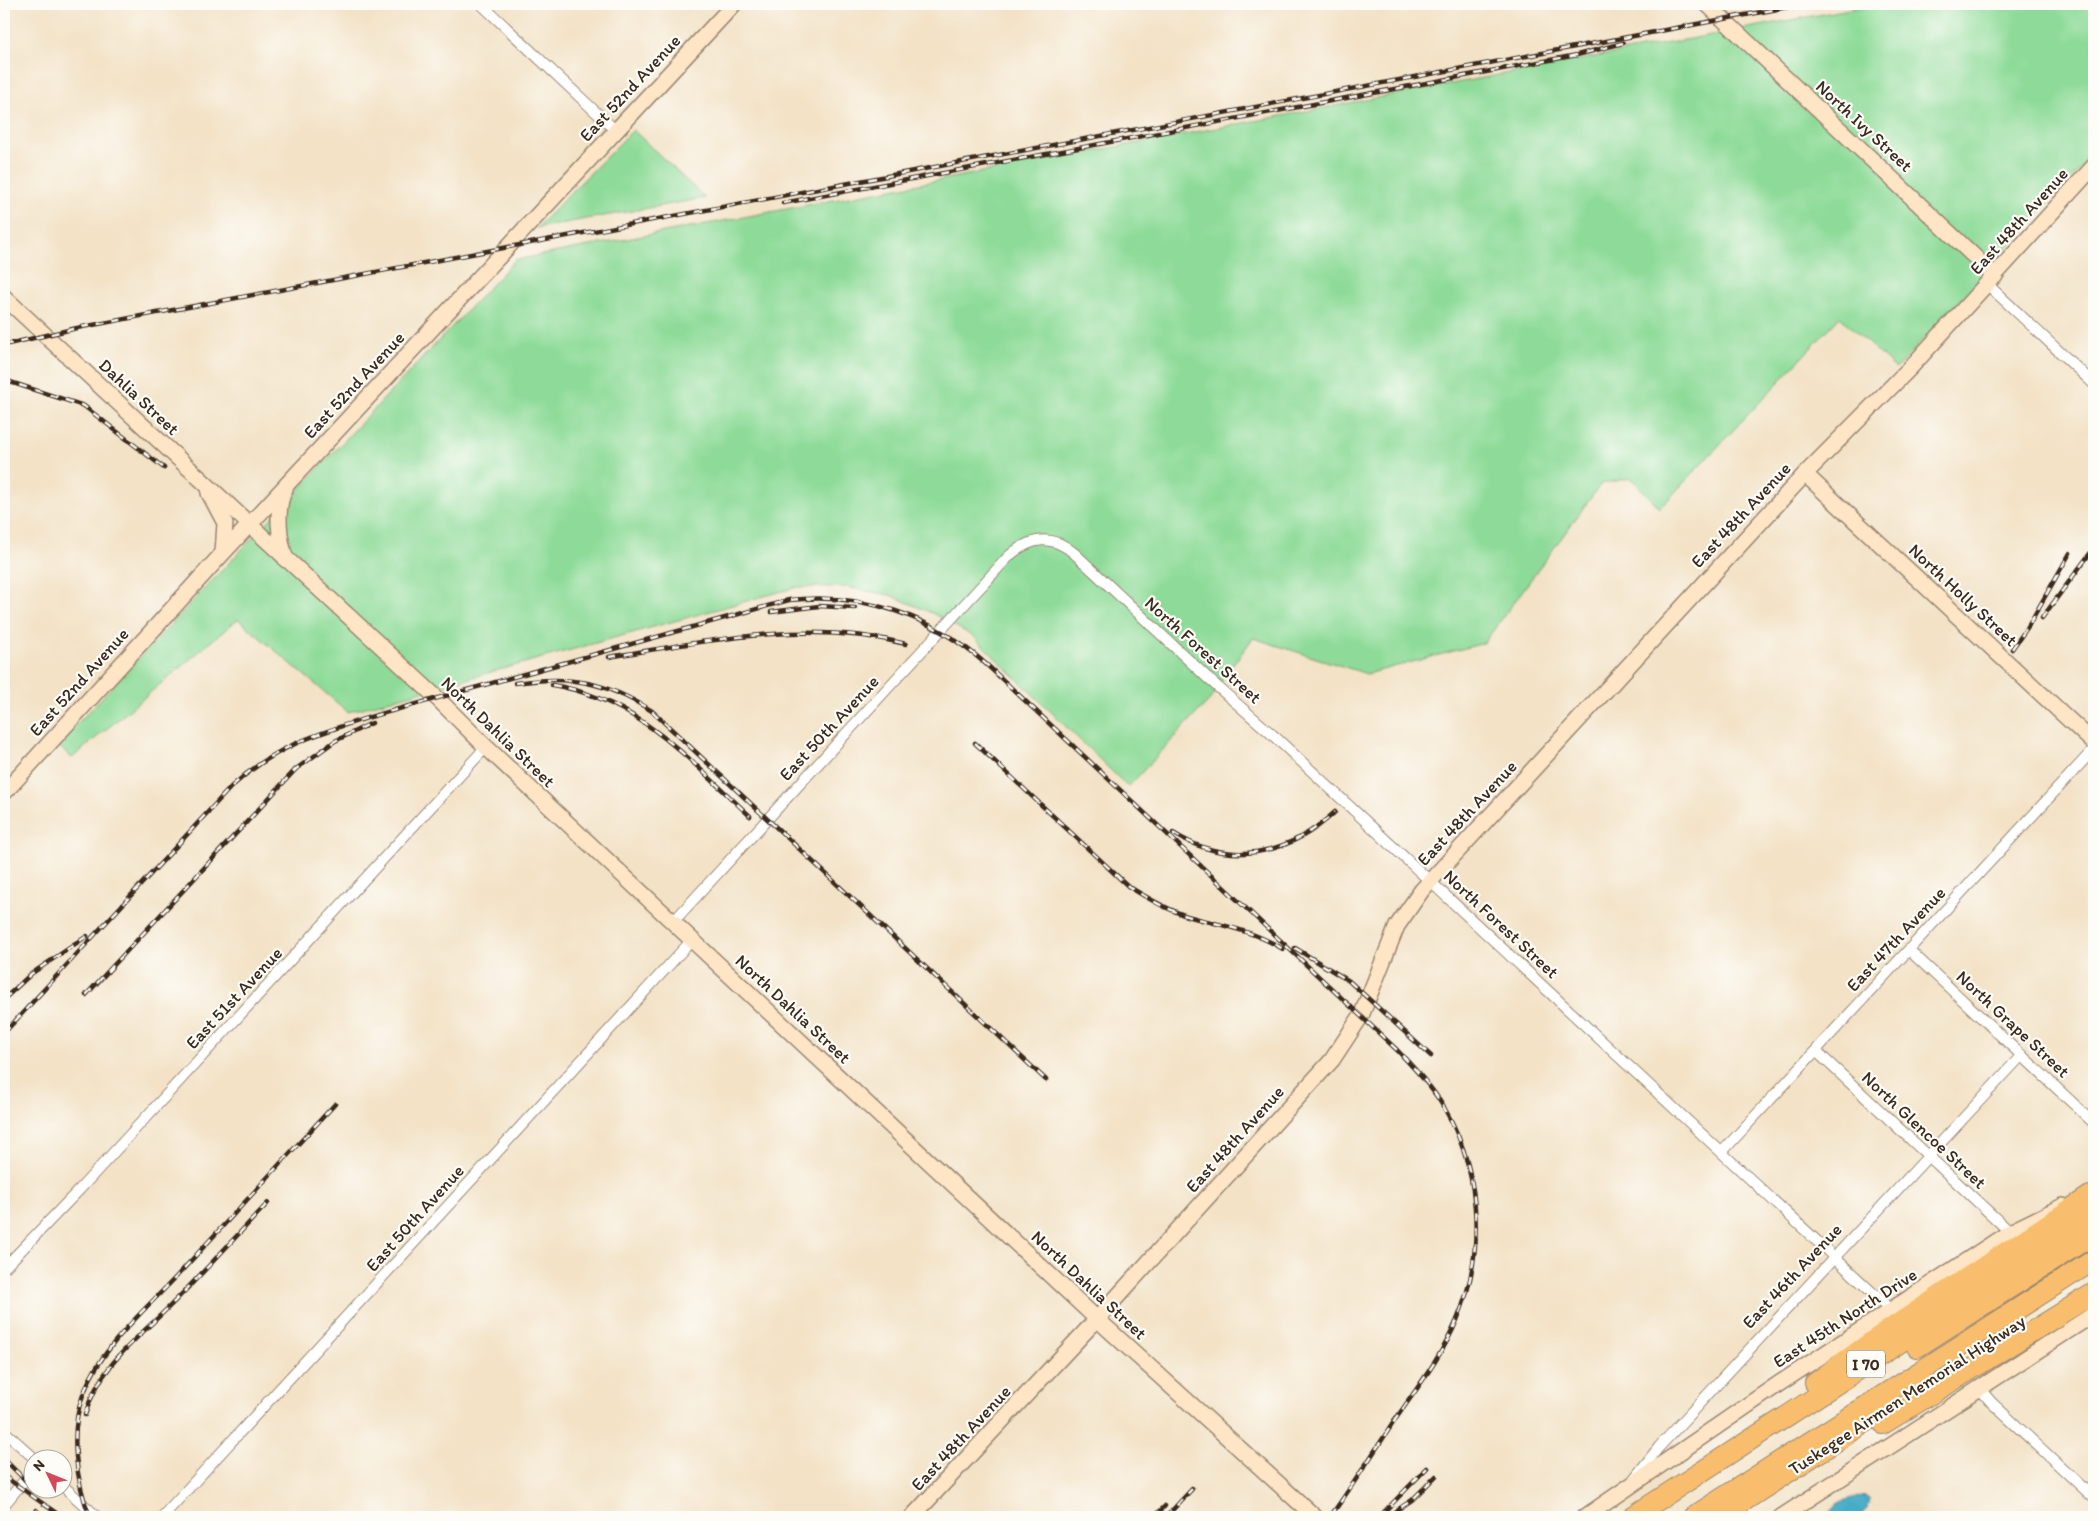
<svg xmlns="http://www.w3.org/2000/svg" width="2098" height="1521" font-family="Itim,sans-serif">
  <style>
    .green { fill: #8edb99; stroke: #64825c }
    .water { fill: #47acc6; stroke: #416b72 }
    .lines { fill: none; stroke-linecap: round; stroke-linejoin: round }
    .street-casing { stroke: #978672; stroke-width: 12 }
    .secondary-casing { stroke: #978672; stroke-width: 18 }
    .highway-casing { stroke: #978672; stroke-width: 22 }
    .street { stroke: #fff; stroke-width: 10 }
    .secondary { stroke: #fde5c5; stroke-width: 15 }
    .highway { stroke: #f9be6d; stroke-width: 20 }
    .rail-casing { stroke: #3b2a1e; stroke-width: 4.5 }
    .rail { stroke: #fdfcf7; stroke-width: 2.5; stroke-dasharray: 8; stroke-linecap: butt }
    .labels { text-anchor: middle; stroke-width: 4.5; stroke-linejoin: round; paint-order: stroke }
    .shield { fill: #fdfcf7; stroke: #75695f; stroke-width: 1 }
    .shield-label { font-size: 16px; font-weight: bold; fill: #3b2a1e }
    .street-label { font-size: 18px; fill: #3b2a1e; stroke: #fdfcf7 }
  </style>
  <rect width="100%" height="100%" fill="#fdfcf7"/>
  <filter id="ink" filterUnits="userSpaceOnUse"><feTurbulence type="fractalNoise" baseFrequency=".02" numOctaves="2"/><feDisplacementMap in="SourceGraphic" scale="10" xChannelSelector="R" yChannelSelector="G"/><feConvolveMatrix kernelMatrix="1 2 1 2 8 2 1 2 1" color-interpolation-filters="sRGB"/></filter>
  <filter id="wash" filterUnits="userSpaceOnUse"><feTurbulence type="fractalNoise" baseFrequency=".0096" numOctaves="4" result="noise"/><feDisplacementMap in="SourceGraphic" scale="20" xChannelSelector="R" yChannelSelector="G"/><feGaussianBlur stdDeviation="1.12" result="paint"/><feColorMatrix in="noise" values="0 0 0 0 0 0 0 0 0 0 0 0 0 0 0 0 0 1.4 0 .05"/><feComposite in="paint" operator="in"/></filter>
  <g filter="url(#wash)">
    <rect width="100%" height="100%" fill="#f3e2c6"/>
    <!-- green -->
    <path class="green" d="M1876,4H2094V154L1896,369L1840,317L1660,508L1631,478L1601,484L1484,643L1367,674L1253,638L1223,678L1214,695L1128,787L974,637L934,614L890,595L845,587H797L348,712L238,619L72,758L57,745L515,260Z
      M633,130L705,198L536,228Z"/>
    <!-- water -->
    <path class="water" d="M1865,1495L1870,1499L1866,1509L1858,1517H1826L1839,1503Z"/>
  </g>
  <g filter="url(#ink)">
    <g class="lines">
      <!-- street casing -->
      <g class="street-casing">
        <path id="street" d="M481,4L616,131
          M1987,284L2094,384
          M673,922L1009,556C1031,537 1052,534 1074,553L1211,681L1275,737L1891,1310
          M1909,950L2094,1123
          M1816,1051L2010,1232
          M1722,1152L2094,749
          M4,1268L80,1189L486,747
          M1979,1388L1992,1403L2094,1498
          M4,1431L34,1458
          M1633,1480L1659,1447L2022,1055
          M62,1485L97,1517
          M4,1505L32,1471
          M162,1517L692,940"/>
      </g>
      <!-- secondary casing -->
      <g class="secondary-casing">
        <path id="secondary" d="M1707,4L1995,276
          M4,297L438,699L486,747L1097,1319L1315,1517
          M1805,474L2094,743
          M285,489C275,509 279,539 286,560
          M209,493L225,523L223,553
          M4,793L223,553L734,4
          M912,1517L1097,1319L1332,1060L1361,1016L1397,926L1422,890L1805,474L1911,367L2094,166
          M1585,1517L1780,1383L2010,1232L2063,1206
          M1781,1517L2094,1314"/>
      </g>
      <!-- highway casing -->
      <g class="highway-casing">
        <path id="highway" d="M1917,1347L2094,1234
          M1815,1383L1875,1339L2090,1196
          M1883,1424L2094,1293
          M1632,1517L2094,1216
          M1693,1517L2094,1260
          M1719,1517L1892,1405"/>
      </g>
      <!-- street -->
      <use href="#street" class="street"/>
      <!-- secondary -->
      <use href="#secondary" class="secondary"/>
      <!-- highway -->
      <use href="#highway" class="highway"/>
      <!-- rail casing -->
      <g class="rail-casing">
        <path id="rail" d="M783,203L1577,55L1623,43
          M4,345L77,328L1804,4
          M4,380L84,406L164,468
          M771,612L819,606L855,608
          M2042,618L2094,548
          M2012,649L2027,628L2070,553
          M609,657C707,641 808,619 906,644
          M515,683C570,675 604,681 652,711L1046,1080
          M552,685C637,698 690,761 750,816
          M975,743L1128,886C1147,898 1166,909 1187,916C1220,925 1252,930 1283,949
          M1173,833C1229,868 1289,855 1335,812
          M1295,948L1349,981L1431,1056
          M86,995L296,769L335,741L372,723
          M4,999L31,974L87,936
          M4,1033L231,787C276,746 313,735 370,717L789,600C863,592 931,615 987,665L1397,1050C1411,1065 1426,1080 1438,1098C1481,1163 1487,1249 1457,1320C1442,1356 1417,1388 1395,1420C1374,1452 1353,1485 1330,1517
          M85,1415C100,1365 135,1341 170,1306C204,1272 235,1237 268,1203
          M4,1459L32,1487
          M4,1476L62,1517
          M36,1510L44,1517
          M1388,1516L1412,1500L1436,1476
          M90,1517C76,1481 69,1432 83,1395C100,1348 143,1312 176,1277C229,1219 282,1162 335,1104
          M1154,1517L1165,1506
          M1166,1517L1192,1489
          M1379,1517L1427,1468"/>
      </g>
      <!-- rail -->
      <use href="#rail" class="rail"/>
    </g>
  </g>
  <g class="labels">
    <!-- shield labels -->
    <rect class="shield" x="1847" y="1350.5" width="38" height="27" rx="4"/>
    <g class="shield-label">
      <text x="1866" y="1370">I 70</text>
    </g>
    <!-- street labels -->
    <g class="street-label">
      <text transform="translate(630 88) rotate(-47)" y="6">East 52nd Avenue</text>
      <text transform="translate(1864 126) rotate(43)" y="6">North Ivy Street</text>
      <text transform="translate(2019 221) rotate(-48)" y="6">East 48th Avenue</text>
      <text transform="translate(354 385) rotate(-47)" y="6">East 52nd Avenue</text>
      <text transform="translate(139 397) rotate(43)" y="6">Dahlia Street</text>
      <text transform="translate(1741 515) rotate(-47)" y="6">East 48th Avenue</text>
      <text transform="translate(1963 595) rotate(43)" y="6">North Holly Street</text>
      <text transform="translate(1203 650) rotate(42)" y="6">North Forest Street</text>
      <text transform="translate(79 682) rotate(-48)" y="6">East 52nd Avenue</text>
      <text transform="translate(829 728) rotate(-47)" y="6">East 50th Avenue</text>
      <text transform="translate(498 732) rotate(44)" y="6">North Dahlia Street</text>
      <text transform="translate(1467 813) rotate(-47)" y="6">East 48th Avenue</text>
      <text transform="translate(1501 924) rotate(43)" y="6">North Forest Street</text>
      <text transform="translate(1896 939) rotate(-47)" y="6">East 47th Avenue</text>
      <text transform="translate(234 998) rotate(-47)" y="6">East 51st Avenue</text>
      <text transform="translate(793 1009) rotate(43)" y="6">North Dahlia Street</text>
      <text transform="translate(2013 1024) rotate(43)" y="6">North Grape Street</text>
      <text transform="translate(1924 1130) rotate(43)" y="6">North Glencoe Street</text>
      <text transform="translate(1235 1139) rotate(-48)" y="6">East 48th Avenue</text>
      <text transform="translate(415 1218) rotate(-48)" y="6">East 50th Avenue</text>
      <text transform="translate(1792 1276) rotate(-47)" y="6">East 46th Avenue</text>
      <text transform="translate(1089 1285) rotate(43)" y="6">North Dahlia Street</text>
      <text transform="translate(1845 1318) rotate(-33)" y="6">East 45th North Drive</text>
      <text transform="translate(1907 1395) rotate(-33)" y="6">Tuskegee Airmen Memorial Highway</text>
      <text transform="translate(961 1438) rotate(-47)" y="6">East 48th Avenue</text>
    </g>
  </g>
  <!-- margin -->
  <rect width="2098" height="1521" fill="none" stroke="#fdfcf7" stroke-width="20"/>
  <!-- north arrow -->
  <g transform="translate(48 1474) rotate(313)"><circle r="24" fill="#fdfcf7" stroke="#afa8a0"/>
  <path d="M0-4L9 19L0 12L-9 19Z" fill="#d1495b"/>
  <text y="-8" font-size="14" font-weight="bold" text-anchor="middle" fill="#3b2a1e">N</text>
  </g>
</svg>
